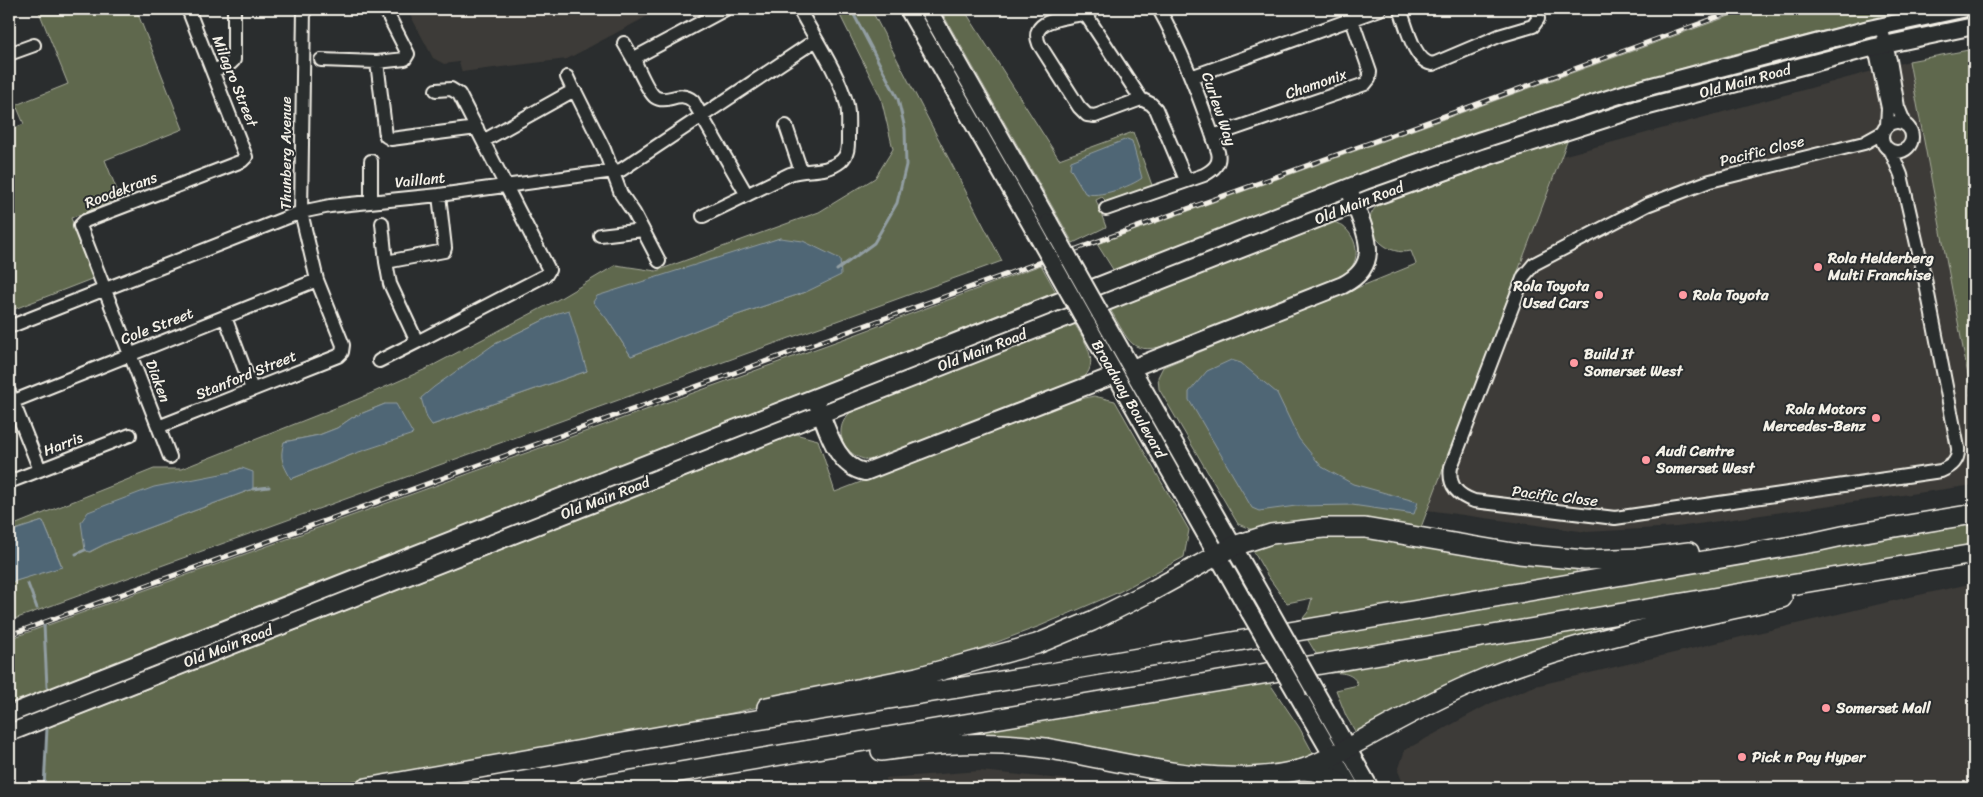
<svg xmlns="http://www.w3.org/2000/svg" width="1983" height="797" font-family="Sriracha,sans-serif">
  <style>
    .built { fill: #3c3a37 }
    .green { fill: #5e674e; stroke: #a9ac9b; fill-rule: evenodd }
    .water { fill: #506674; stroke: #929ea2 }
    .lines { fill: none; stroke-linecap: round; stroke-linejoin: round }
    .stream { stroke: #929ea2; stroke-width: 3 }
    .minor-casing { stroke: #f4f1e8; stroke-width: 16 }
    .major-casing { stroke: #f4f1e8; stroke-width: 20 }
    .highway-casing { stroke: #f4f1e8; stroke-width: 22 }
    .minor { stroke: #2a2d2e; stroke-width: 12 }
    .major { stroke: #2a2d2e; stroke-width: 16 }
    .highway { stroke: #2a2d2e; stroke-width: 19 }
    .rail-casing { stroke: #f4f1e8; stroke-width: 5 }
    .rail { stroke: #2a2d2e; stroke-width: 3; stroke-dasharray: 9; stroke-linecap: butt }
    .major-bridge-casing { stroke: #f4f1e8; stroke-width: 20; stroke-linecap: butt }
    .major-bridge { stroke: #2a2d2e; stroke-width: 16 }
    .poi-dot { fill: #ff9aa2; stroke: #2a2d2e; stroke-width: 2 }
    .labels { text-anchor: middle; stroke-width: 4; stroke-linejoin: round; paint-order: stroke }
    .street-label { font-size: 15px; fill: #f4f1e8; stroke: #2a2d2e }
    .poi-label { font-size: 15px; font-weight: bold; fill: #f4f1e8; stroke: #2a2d2e; text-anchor: start }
  </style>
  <rect width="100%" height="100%" fill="#2a2d2e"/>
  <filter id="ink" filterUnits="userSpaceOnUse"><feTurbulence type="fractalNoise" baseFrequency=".02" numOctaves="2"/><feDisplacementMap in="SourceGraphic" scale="10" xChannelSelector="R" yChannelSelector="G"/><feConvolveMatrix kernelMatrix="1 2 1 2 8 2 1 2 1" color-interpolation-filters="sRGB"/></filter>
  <g filter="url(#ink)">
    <!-- built -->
    <path class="built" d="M407,9H661L567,59L462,72L459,62L444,64L433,58Z
      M1909,61L1974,407V485L1677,527L1587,532L1427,510L1562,156Z
      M1974,583V788H1405L1398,771L1405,750L1491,703L1535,686L1905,598Z
      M980,771L1082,781L1116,788H887L886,778Z"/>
    <!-- green -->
    <path class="green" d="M38,9H136L183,129L105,160L120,198L71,218L94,278L12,310L11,307L9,309V130L24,124L16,105L68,84Z
      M837,9H871L1002,261L9,621V583L62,566L43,521L9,532V527L154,469H181L358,399L426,369L557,300L616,265L656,271L819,212L875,178L893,149L881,98ZM780,238L806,292L719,321L631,356L607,319L761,245ZM558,313L587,371L432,425L493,345ZM385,404L356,453L291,479L284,442L319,435L337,428L353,417ZM241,468L253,489L107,543L90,552L85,550V545Z
      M940,9H971L965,11L1059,159L1133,132L1153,188L1107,202L1102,197L1096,200L1106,227L1073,243Z
      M1749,9H1924L1831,29L1700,63L1592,95L1114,271L1097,244Z
      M1974,49V407L1909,61Z
      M1568,139L1420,530H1253L1238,524L1159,389L1158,377L1163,367L1416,264L1411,251C1381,258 1355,220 1380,204Z
      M1333,222C1352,226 1364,253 1350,269C1344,276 1333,279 1326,283L1173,343C1130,358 1130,342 1110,309Z
      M1041,265L1056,292L9,706V639L857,334Z
      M1074,323C1084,340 1102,364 1081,380L878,460C850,464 827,433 851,412Z
      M1094,396L1115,401L1189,530L1184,557L1119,592L1040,626L960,656L882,679L661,729L311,788H44L47,728L795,434L818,440L835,492L1068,402Z
      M1974,524V546L1318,657L1306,637Z
      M1324,532L1575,564L1577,575L1304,620L1303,618L1308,612L1312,598L1287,603L1267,575L1251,547Z
      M1625,621L1626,629L1358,736L1346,716L1336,690L1358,685C1354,673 1341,672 1329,673L1328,671Z
      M1268,681L1299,727L1315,757L1304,762L1231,772L938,737Z"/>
    <!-- water -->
    <path class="water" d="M1127,139L1132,141L1142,178C1132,186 1097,199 1085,193L1070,168L1071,161Z
      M780,238L803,241L840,259L841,275L806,292L719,321L631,356L607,319L593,302L597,296Z
      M569,310L587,371L432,425L427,418L421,398L434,387L493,345L558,313Z
      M1231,360L1241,363L1277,393L1299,439L1322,467L1353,484L1418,502L1414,514L1352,505L1296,506L1259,511L1252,508L1189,400V392L1207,371Z
      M385,404H396L413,434L356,453L291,479C283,464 279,459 284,442L319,435L337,428L353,417Z
      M242,468L253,472V489L107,543L89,552L85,550L81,522L88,512L154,487L231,472Z
      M43,521L62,567L9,583V532Z"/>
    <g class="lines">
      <!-- stream -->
      <path class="stream" d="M837,270L874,243L897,203L906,165L905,129L898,99L851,9
        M253,489L269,487
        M76,554L85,550
        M28,584L37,608
        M44,625L47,687
        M44,788L47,728"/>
      <!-- minor casing -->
      <g class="minor-casing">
        <path id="minor" d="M385,9L408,54L405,59L377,62L386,136L391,139L477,128
          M726,9L638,56L635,62C639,70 648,92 655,97C667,105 679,89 693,101L747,195
          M1400,9C1406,24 1414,63 1433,64L1499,36L1533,26L1538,19L1537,9
          M1881,27L1890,60L1898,107L1905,124
          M624,43L635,62
          M1875,47L1888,108L1887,125
          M9,54L34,45
          M321,60L377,62
          M213,71L231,63L234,60V9
          M567,77L574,92
          M1191,77L1380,9
          M436,90L451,89L459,94L549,270L546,275L417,342L390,284L386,262L444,251L445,248L439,195
          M1141,99L1095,116L1087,115L1079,107L1039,44C1029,20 1061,19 1077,15L1082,14L1088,18L1141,99L1151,104L1156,109L1186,180
          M1882 137a15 15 0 1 1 30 0a15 15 0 1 1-30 0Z
          M786,126L801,171
          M1882,133L1864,143L1710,181L1647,205L1534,264L1524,276L1451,467C1448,485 1457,495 1474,501L1615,518L1941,471C1952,466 1959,461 1958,448L1925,279L1901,175L1891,151
          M1213,136L1365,84L1369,79L1370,72L1352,20
          M483,141L569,93H576L604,149L621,194L634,213L659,261
          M371,161V202
          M1106,209L1204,175C1213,170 1221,164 1218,152C1202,103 1184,54 1159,9
          M703,216L790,174C807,168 825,174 841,161C849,154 848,145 848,136C848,126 849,115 847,105C839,74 814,37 799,9
          M382,223L386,262
          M600,235L643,230
          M225,317L252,389
          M9,327L301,212L330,206L439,195L621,170L816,40
          M379,361L417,342
          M9,392L40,470
          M9,403L317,280
          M158,427L338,356L342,352L343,345L317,280L301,212L304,9
          M170,457L80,226L85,221L242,161L246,157L188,9
          M9,482L130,435"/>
      </g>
      <!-- major casing -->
      <g class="major-casing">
        <path id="major" d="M908,9L1033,228
          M928,9L1049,222
          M1100,313L1269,609
          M1084,319L1250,613
          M1132,368L1343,285C1386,263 1363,229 1351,194
          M817,404C827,428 836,467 865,472L1115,375
          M1315,691L1370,788
          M1297,694L1351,788
          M9,714L1365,181L1481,140L1629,92L1869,29L1962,9
          M9,733L1371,198L1486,157L1637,109L1875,47L1974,26"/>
      </g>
      <!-- highway casing -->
      <g class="highway-casing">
        <path id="highway" d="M767,707L917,677L1037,644L1092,621L1150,592L1234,546L1271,534L1323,528H1365L1519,554L1585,560L1642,558L1689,552
          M881,751C935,744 990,740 1045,748C1129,762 1211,790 1296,771C1317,766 1342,751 1360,741C1396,721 1432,701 1469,685C1568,641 1677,622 1782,598
          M1298,770C1317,770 1331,773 1343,788
          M366,788L707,728L1057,672L1815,542L1847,535L1974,514
          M585,788L1974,554"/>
      </g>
      <!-- minor -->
      <use href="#minor" class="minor"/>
      <!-- major -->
      <use href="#major" class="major"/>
      <!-- highway -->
      <use href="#highway" class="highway"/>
      <!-- rail casing -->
      <g class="rail-casing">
        <path id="rail" d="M9,635L1740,9"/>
      </g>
      <!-- rail -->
      <use href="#rail" class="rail"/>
      <!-- major-bridge casing -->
      <g class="major-bridge-casing">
        <path id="major-bridge" d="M1049,222L1100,313
          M1033,228L1084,319
          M1269,609L1315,691
          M1250,613L1297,694"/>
      </g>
      <!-- major-bridge -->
      <use href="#major-bridge" class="major-bridge"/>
    </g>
  </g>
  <!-- markers -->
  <g class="poi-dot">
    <circle cx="1818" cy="267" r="5"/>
    <circle cx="1599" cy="295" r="5"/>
    <circle cx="1683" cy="295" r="5"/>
    <circle cx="1574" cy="363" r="5"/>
    <circle cx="1876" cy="418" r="5"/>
    <circle cx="1646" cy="460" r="5"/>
    <circle cx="1826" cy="708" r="5"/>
    <circle cx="1742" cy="757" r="5"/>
  </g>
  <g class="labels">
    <!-- street labels -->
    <g class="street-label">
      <text transform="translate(235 81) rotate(68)" y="5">Milagro Street</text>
      <text transform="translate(1745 81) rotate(-15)" y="5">Old Main Road</text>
      <text transform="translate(1316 84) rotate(-19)" y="5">Chamonix</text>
      <text transform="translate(1219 109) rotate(71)" y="5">Curlew Way</text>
      <text transform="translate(1762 151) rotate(-14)" y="5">Pacific Close</text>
      <text transform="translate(286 153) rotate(-90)" y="5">Thunberg Avenue</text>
      <text transform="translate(420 180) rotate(-6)" y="5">Vaillant</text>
      <text transform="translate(121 190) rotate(-21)" y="5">Roodekrans</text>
      <text transform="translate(1359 203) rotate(-21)" y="5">Old Main Road</text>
      <text transform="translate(157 326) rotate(-21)" y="5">Cole Street</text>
      <text transform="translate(982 350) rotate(-21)" y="5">Old Main Road</text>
      <text transform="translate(246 375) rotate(-22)" y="5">Stanford Street</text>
      <text transform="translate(158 381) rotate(69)" y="5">Diaken</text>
      <text transform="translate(1129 399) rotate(60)" y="5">Broadway Boulevard</text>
      <text transform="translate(63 444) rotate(-21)" y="5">Harris</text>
      <text transform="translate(1555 496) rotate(7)" y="5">Pacific Close</text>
      <text transform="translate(605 498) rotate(-21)" y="5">Old Main Road</text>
      <text transform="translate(228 646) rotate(-21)" y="5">Old Main Road</text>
    </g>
    <!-- poi labels -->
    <g class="poi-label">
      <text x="1828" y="263">Rola Helderberg<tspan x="1828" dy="17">Multi Franchise</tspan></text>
      <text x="1589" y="291" text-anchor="end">Rola Toyota<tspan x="1589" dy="17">Used Cars</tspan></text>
      <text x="1693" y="300">Rola Toyota</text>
      <text x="1584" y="359">Build It<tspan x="1584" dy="17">Somerset West</tspan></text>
      <text x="1866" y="414" text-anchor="end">Rola Motors<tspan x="1866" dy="17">Mercedes-Benz</tspan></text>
      <text x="1656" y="456">Audi Centre<tspan x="1656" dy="17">Somerset West</tspan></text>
      <text x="1836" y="713">Somerset Mall</text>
      <text x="1752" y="762">Pick n Pay Hyper</text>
    </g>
  </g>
  <!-- margin -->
  <rect width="1983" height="797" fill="none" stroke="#2a2d2e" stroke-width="30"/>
  <rect x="15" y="15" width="1953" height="767" fill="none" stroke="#f4f1e8" stroke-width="2" filter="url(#ink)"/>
</svg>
